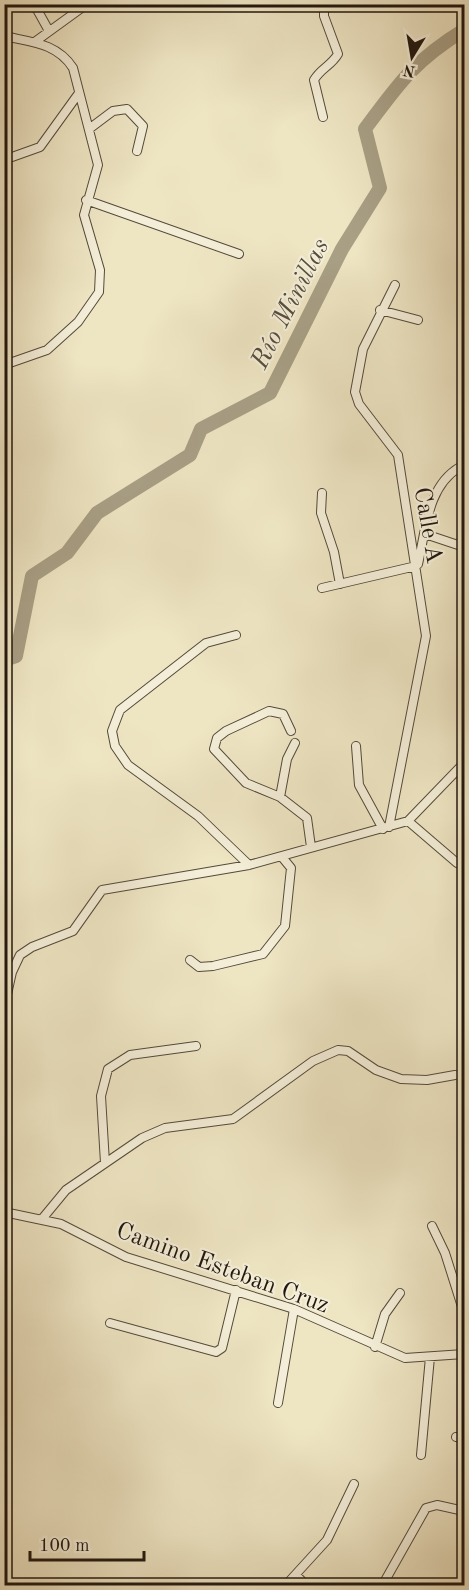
<svg xmlns="http://www.w3.org/2000/svg" width="469" height="1590" font-family="'Old Standard TT',serif">
  <style>
    .lines { fill: none; stroke-linecap: round; stroke-linejoin: round }
    .river { stroke: #a89f85; stroke-width: 14 }
    .street-casing { stroke: #544a3b; stroke-width: 10 }
    .street { stroke: #f4eed8; stroke-width: 8 }
    .labels { text-anchor: middle; stroke-width: 4.5; stroke-linejoin: round; paint-order: stroke }
    .street-label { font-size: 24px; fill: #20160e; stroke: #f4eed8 }
    .water-label { font-size: 26px; font-style: italic; fill: #564d3e; stroke: #f4eed8 }
  </style>
  <rect width="100%" height="100%" fill="#eee5c3"/>
  <filter id="stains"><feTurbulence type="fractalNoise" baseFrequency=".00333" numOctaves="4"/><feColorMatrix values="0 0 0 0 .2 0 0 0 0 .09 0 0 0 0 .02 0 0 0 .5 -.17"/></filter>
  <radialGradient id="worn" r=".72"><stop offset=".6" stop-color="#630" stop-opacity="0"/><stop offset="1" stop-color="#630" stop-opacity=".3"/></radialGradient>
  <g class="lines">
    <!-- river -->
    <path class="river" d="M4,660L16,656L32,576L67,553L97,513L190,455L201,429L270,393L342,249L380,188L365,129C399,83 415,60 464,30"/>
    <!-- street casing -->
    <g class="street-casing">
      <path id="street" d="M34,4L49,31
        M4,36C31,42 57,43 73,68L98,165L84,215L100,270L99,292L78,322L47,350L4,365
        M36,41L87,4
        M323,117L314,80C321,68 331,66 338,54L324,16V4
        M89,129L113,111L127,109L143,126L137,151
        M4,156L12,157L40,147L79,93
        M86,200L239,254
        M380,310L418,320
        M322,493L321,513L334,552L340,584
        M462,520L464,523
        M425,534L464,547
        M418,564C426,530 427,486 460,467L464,468
        M322,588L416,566
        M236,635L206,643L120,710L112,731L115,746L128,765L198,816L249,865
        M291,731L283,714L269,711L226,731L217,738L214,749L246,783L280,797L307,818L311,847
        M356,746L359,785L383,829
        M280,797L287,759L295,743
        M408,821L457,863L464,857
        M389,827L426,636L398,455L359,404L355,392L363,349L395,285
        M190,960L199,967L213,966L263,954L285,926L291,868L282,857
        M4,963L12,972
        M4,1008L12,972L20,955L32,947L73,931L102,890L249,865L408,821L464,763
        M105,1163L101,1096L108,1069L130,1055L196,1046
        M4,1212L61,1224L126,1257L294,1309L405,1358L464,1354
        M42,1219L66,1190L142,1138L165,1128L233,1119L313,1061L338,1050L348,1051L376,1070L401,1079L427,1080L455,1075
        M432,1226L445,1253L464,1313
        M110,1323L216,1352L222,1348L236,1290
        M375,1347L385,1314L400,1293
        M278,1403L294,1309
        M456,1437L464,1438
        M421,1455L430,1357
        M296,1575L307,1586
        M285,1586L327,1540L354,1484
        M382,1586L426,1508L437,1505L464,1511"/>
    </g>
    <!-- street -->
    <use href="#street" class="street"/>
  </g>
  <g class="labels">
    <!-- street labels -->
    <g class="street-label">
      <text transform="translate(429 525) rotate(80)" y="8">Calle A</text>
      <text transform="translate(223 1267) rotate(20)" y="8">Camino Esteban Cruz</text>
    </g>
    <!-- water labels -->
    <g class="water-label">
      <text transform="translate(289 303) rotate(-63)" y="9">Río Minillas</text>
    </g>
  </g>
  <!-- margin -->
  <rect width="469" height="1590" fill="none" stroke="#eee5c3" stroke-width="24"/>
  <rect x="6" y="6" width="457" height="1578" fill="none" stroke="#20160e" stroke-width="3"/>
  <rect x="12" y="12" width="445" height="1566" fill="none" stroke="#20160e" stroke-width="1.5"/>
  <!-- north arrow -->
  <g transform="translate(412 57) rotate(191)" stroke="#f4eed8" stroke-width="4.5" paint-order="stroke">
  <path d="M0-4.5L10 22L0 15L-10 22Z" fill="#20160e"/>
  <text y="-9" font-size="16" font-weight="bold" text-anchor="middle" fill="#20160e">N</text>
  </g>
  <!-- scale -->
  <path d="M30 1551v9h114v-9" fill="none" stroke="#20160e" stroke-width="3"/>
  <text x="39" y="1551" font-size="18" fill="#20160e" stroke="#f4eed8" stroke-width="4.5" paint-order="stroke">100 m</text>
  <rect width="100%" height="100%" filter="url(#stains)"/>
  <rect width="100%" height="100%" fill="url(#worn)"/>
</svg>
